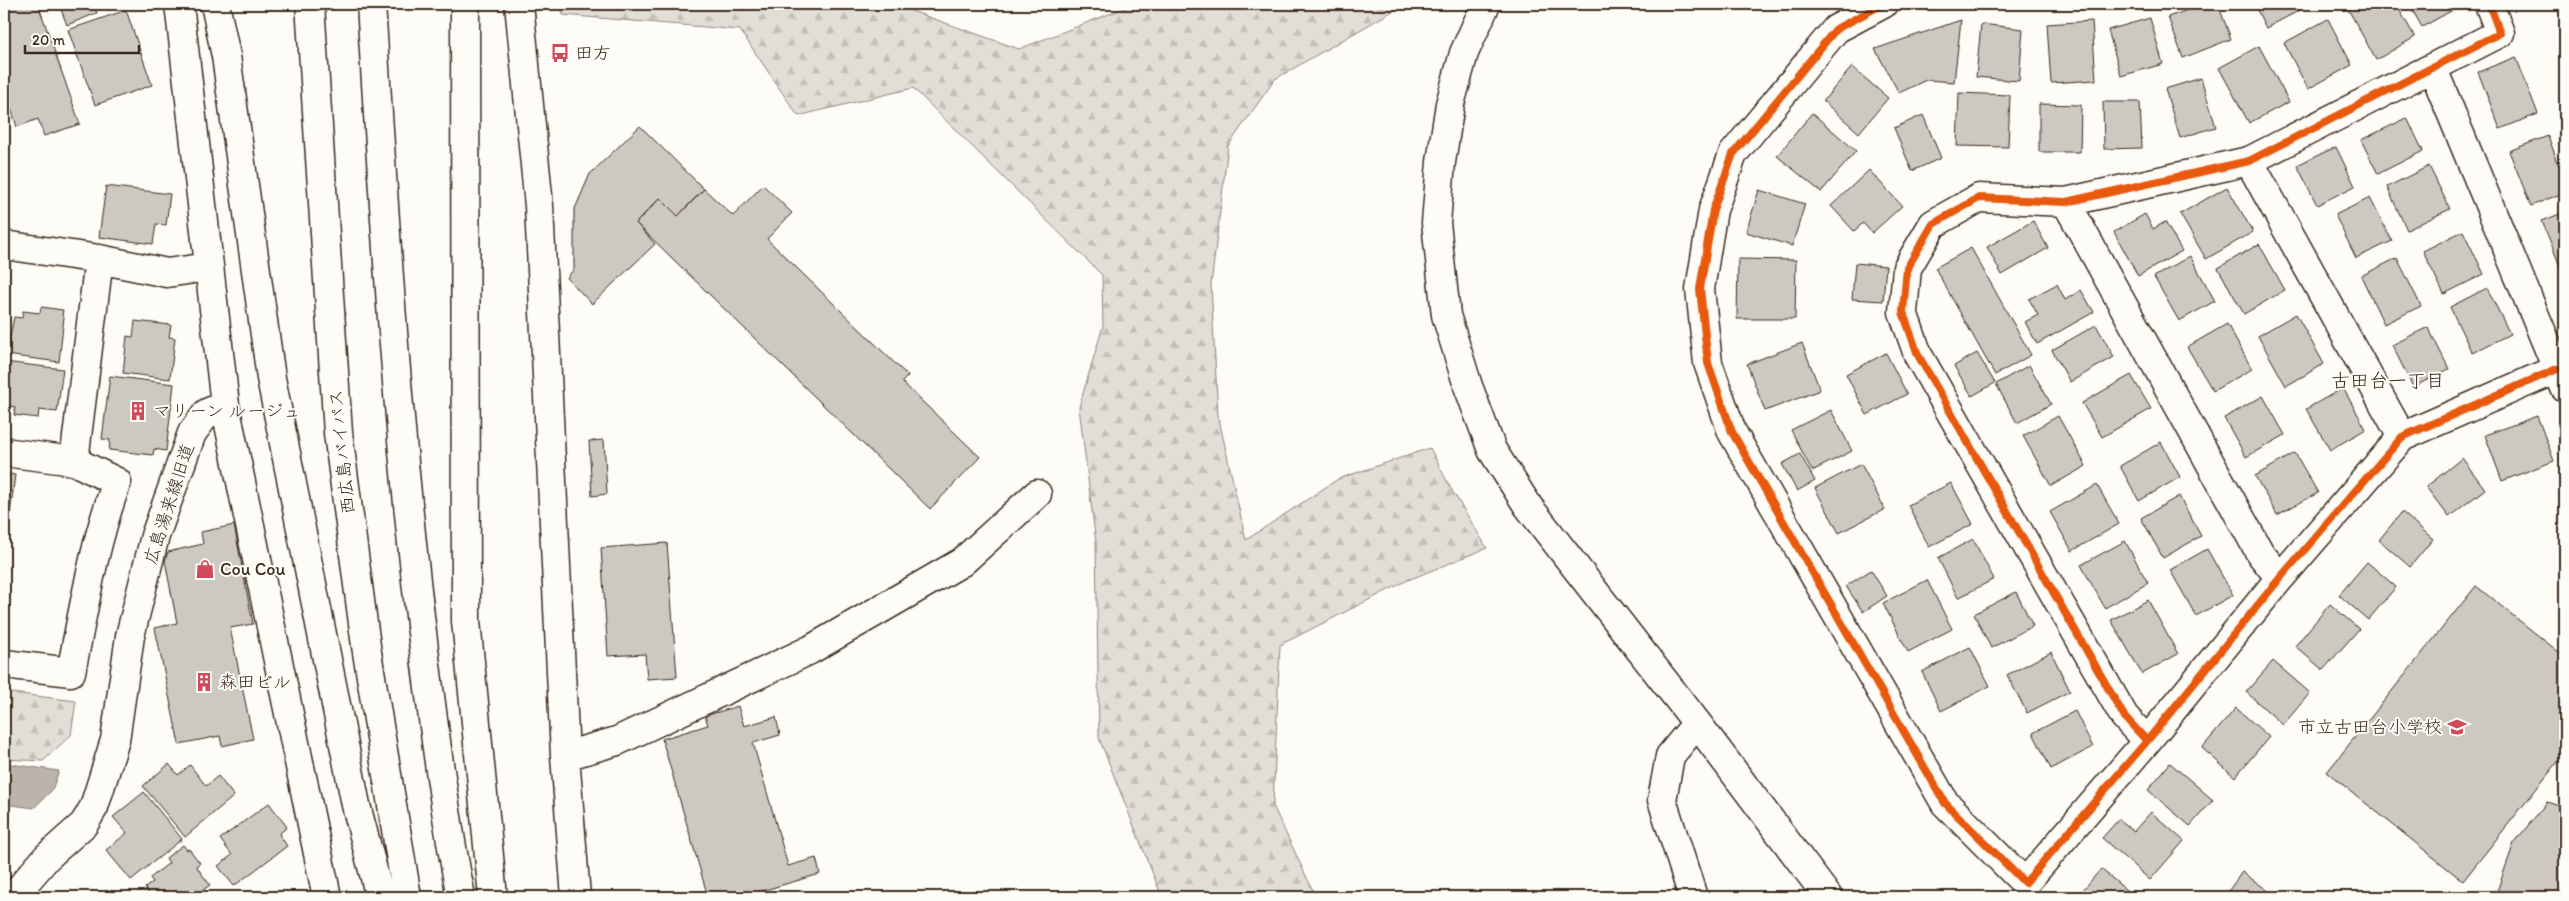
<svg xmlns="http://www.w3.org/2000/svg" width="2569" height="901" font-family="Itim,'Klee One',sans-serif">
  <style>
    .forest { fill: url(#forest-firs); stroke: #8e847a }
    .water { fill: #bbb4ad; stroke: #887d74 }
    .building { fill: #cdc8c2; stroke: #3b2a1e }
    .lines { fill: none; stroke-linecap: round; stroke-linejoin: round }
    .minor-casing { stroke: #3b2a1e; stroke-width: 31 }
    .highway-casing { stroke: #3b2a1e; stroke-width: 31 }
    .minor { stroke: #fdfcf7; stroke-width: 28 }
    .highway { stroke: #fdfcf7; stroke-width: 28 }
    .cycleway-casing { stroke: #fdfcf7; stroke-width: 11 }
    .cycleway { stroke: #e8590c; stroke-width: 8 }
    .labels { text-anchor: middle; stroke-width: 4; stroke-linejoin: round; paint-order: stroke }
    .poi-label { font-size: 18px; fill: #3b2a1e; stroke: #fdfcf7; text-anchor: start }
    .street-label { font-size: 18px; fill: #3b2a1e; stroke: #fdfcf7 }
    .neighbourhood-label { font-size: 19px; fill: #3b2a1e; stroke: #fdfcf7 }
  </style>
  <defs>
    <pattern id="forest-firs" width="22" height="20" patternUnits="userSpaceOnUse" patternTransform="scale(1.25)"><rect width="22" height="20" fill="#e1ded7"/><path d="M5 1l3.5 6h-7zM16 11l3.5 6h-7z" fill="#c2bfb8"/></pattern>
  </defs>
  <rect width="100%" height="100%" fill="#fdfcf7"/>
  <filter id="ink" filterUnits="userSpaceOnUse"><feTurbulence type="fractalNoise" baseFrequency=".02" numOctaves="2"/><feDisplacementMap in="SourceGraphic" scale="10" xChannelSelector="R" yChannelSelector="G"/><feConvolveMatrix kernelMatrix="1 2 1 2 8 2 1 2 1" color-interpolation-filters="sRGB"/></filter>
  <g filter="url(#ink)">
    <!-- forest -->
    <path class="forest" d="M561,4H892L1019,49L1135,4H1400L1398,8L1275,79L1228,146L1211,285L1218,415L1246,540L1338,479L1430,448L1450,487L1487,548L1408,580L1280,645L1273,806L1316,897H1162L1099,738L1096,543L1079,407L1103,326L1102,275L913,88L798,116L740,30L563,15Z
      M4,692L76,701L71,735L43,761L4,759Z"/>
    <!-- water -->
    <path class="water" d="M4,763L59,771L52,790L34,808L4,804Z"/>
    <!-- building -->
    <path class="building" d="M4,4H38L80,124L44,136L38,119L17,127L4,87Z
      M59,4H94L97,13L67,25Z
      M2204,4H2218L2231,39L2183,58L2168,17Z
      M2254,4H2302L2304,8L2266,28Z
      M2357,4H2396L2415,37L2376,60L2348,9Z
      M2409,4H2462V5L2422,27Z
      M126,10L152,85L95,105L68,30Z
      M2150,18L2163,64L2121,76L2108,30Z
      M2328,19L2352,65L2308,89L2284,43Z
      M1961,20L1954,82L1926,80L1899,93L1875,49Z
      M2092,21L2096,80L2051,83L2047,24Z
      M1981,24L2023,29L2019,81L1976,77Z
      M2259,46L2289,102L2249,123L2219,68Z
      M2516,57L2538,114L2500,129L2478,72Z
      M1852,67L1888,98L1859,133L1823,101Z
      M2201,78L2216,127L2180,138L2165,89Z
      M1959,93L2010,95L2008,147L1957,146Z
      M2103,102H2140L2142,148L2104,149Z
      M2039,104L2081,105L2080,152H2039Z
      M1812,113L1856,151L1821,192L1777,156Z
      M1923,115L1941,158L1912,171L1894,128Z
      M2407,118L2423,151L2378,174L2361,140Z
      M640,126L704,189L678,216L660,198L636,223L655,244L592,304L567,278L574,269V211L590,174Z
      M2548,136L2565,181V192L2531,206L2509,151Z
      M2336,147L2355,186L2317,205L2297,165Z
      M2429,166L2450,209L2407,230L2387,187Z
      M1869,170L1902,206L1872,233L1863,223L1854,231L1831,206Z
      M763,185L792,213L767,239L908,376L902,382L980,457L930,509L636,223L660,198L678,216L704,189L733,216Z
      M106,186L170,194L166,225L156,224L153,244L99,237Z
      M2227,187L2253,232L2206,259L2180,214Z
      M1759,190L1805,204L1792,246L1746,232Z
      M2370,198L2392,241L2356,258L2335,215Z
      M2565,212V276H2564L2542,221Z
      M2145,214L2153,229L2165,222L2182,251L2138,276L2114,232Z
      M2033,221L2048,248L2002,275L1987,247Z
      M2463,231L2484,274L2444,294L2423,251Z
      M2259,244L2285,290L2244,314L2218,268Z
      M1971,248L2031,355L1995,375L1935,268Z
      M2190,256L2215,301L2179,321L2154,277Z
      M2397,258L2421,306L2384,324L2361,276Z
      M1738,259L1796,260L1795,319H1737Z
      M1855,263L1886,266L1883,301L1852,299Z
      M2057,284L2065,300L2081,290L2094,312L2037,344L2025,322L2038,315L2029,299Z
      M2487,288L2510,334L2472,353L2450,307Z
      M41,307L63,310L62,316L64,317L59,362L6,355L14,317L22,318L23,311L40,313Z
      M4,310H8L5,355H4Z
      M2296,314L2324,364L2286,386L2258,336Z
      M135,321L171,325L169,337L175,338L170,379L123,373L127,336L133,337Z
      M2227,324L2252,369L2213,391L2187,347Z
      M2096,325L2114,357L2070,382L2052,350Z
      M2428,327L2449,369L2413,387L2392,345Z
      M1802,343L1820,390L1765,411L1747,364Z
      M1886,353L1907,394L1867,415L1846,374Z
      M1977,353L1995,383L1972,396L1954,366Z
      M4,362L63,369L57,412L39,410L38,418L14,415L15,407L4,405Z
      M2029,365L2051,404L2017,423L1996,384Z
      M2131,375L2151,409L2102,437L2082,403Z
      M110,376L174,384L166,451L154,449L153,455L109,450L110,440L102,439Z
      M2343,388L2366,429L2330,450L2306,409Z
      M2263,396L2285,435L2246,457L2224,418Z
      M1831,410L1852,451L1812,471L1791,430Z
      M2058,416L2086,466L2051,486L2023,436Z
      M2537,416L2554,461L2502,481L2485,435Z
      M604,440L607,494L592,496L589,441Z
      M2161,442L2180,477L2139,501L2120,466Z
      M2295,453L2318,493L2277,515L2255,476Z
      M1800,454L1815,481L1797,491L1782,464Z
      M2462,458L2485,489L2449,517L2426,487Z
      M1861,464L1885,509L1839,533L1815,488Z
      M4,473L15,475L6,546H4Z
      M1951,483L1973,524L1929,547L1908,505Z
      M2097,485L2119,524L2072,551L2050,512Z
      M2179,496L2201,536L2163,558L2141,518Z
      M2402,512L2433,539L2410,567L2379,540Z
      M234,525L253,624L230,628L253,739L222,746L220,736L179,744L155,628L177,623L165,561L168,552L203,544L201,532Z
      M1973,539L1994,579L1958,598L1938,558Z
      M2125,541L2148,583L2105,608L2081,565Z
      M667,543L677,677L647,679L645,654L608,656L601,548Z
      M2207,549L2233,595L2196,616L2170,570Z
      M2367,562L2396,587L2368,620L2339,595Z
      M1871,570L1887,596L1863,612L1846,586Z
      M1927,580L1952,629L1908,652L1883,603Z
      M2476,586L2565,657V753L2463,881L2327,772Z
      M2016,592L2033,626L1991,648L1974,614Z
      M2148,600L2178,654L2142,674L2111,620Z
      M2330,604L2359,629L2323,670L2295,646Z
      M1970,647L1990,686L1941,711L1922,672Z
      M2051,652L2070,691L2027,713L2007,675Z
      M2273,661L2310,693L2283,725L2246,692Z
      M738,706L744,726L776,717L780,735L753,743L788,866L816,858L820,874L741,897H708L662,739L708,725L705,716Z
      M2236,708L2269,737L2235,777L2202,748Z
      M2075,711L2093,747L2051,769L2033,733Z
      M2170,763L2213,800L2190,826L2148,790Z
      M169,764L178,775L190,765L206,786L218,776L234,796L185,837L143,786Z
      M144,792L182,839L131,880L106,850L127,833L113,817Z
      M2547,802L2565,808V897H2495L2514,843Z
      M269,803L287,827L279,834L287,846L234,886L218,866L232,855L220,839Z
      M2151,812L2184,841L2150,880L2102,838L2119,819L2134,831Z
      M183,845L187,850L189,849L200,863L196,866L210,885L193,897H151L145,888L153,882L150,878L169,863L166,858Z
      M2101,869L2132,895L2129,897H2077Z
      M2242,872L2277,897H2224Z"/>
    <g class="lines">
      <!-- minor casing -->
      <g class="minor-casing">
        <path id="minor" d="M179,4L225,405L327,897
          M519,4L539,206L565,756L576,897
          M1486,4L1464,53L1450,104L1441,162L1436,223L1446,315L1468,386L1492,450L1528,506L1697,723L1828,897
          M1883,4L1836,29L1733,154L1713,210L1700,289L1708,363L1732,432L1945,803L2025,883L2147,741L2280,578L2402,437L2557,369
          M2433,69L2565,388
          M2249,161L2402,437
          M2066,202L2260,553L2280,578
          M4,245L99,259L167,273L208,267
          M4,452L74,461L117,482C94,543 84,608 71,672L4,664
          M74,461L99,259
          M2147,741L2124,716L1918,355L1903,312L1907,268L1933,224L1979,198L2066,202L2249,161L2500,33L2489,4
          M565,756L617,741L810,650L962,562L1037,494
          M15,897L22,886L47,857L84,824L94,807L115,740L130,636L155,536L192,433L207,413L225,405
          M1693,897L1662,800L1670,756L1697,723"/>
      </g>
      <!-- highway casing -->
      <g class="highway-casing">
        <path id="highway" d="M215,4L226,56L271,378L356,805L380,897
          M310,4L338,433L366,646L407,897
          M371,4C385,225 398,445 426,665C436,743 446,820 461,897
          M465,4L466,621L493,897"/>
      </g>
      <!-- minor -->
      <use href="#minor" class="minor"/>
      <!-- highway -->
      <use href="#highway" class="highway"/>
      <!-- cycleway casing -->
      <g class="cycleway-casing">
        <path id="cycleway" d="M1883,4L1836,29L1733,154L1713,210L1700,289L1708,363L1732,432L1945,803L2025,883L2147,741L2280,578L2402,437L2557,369
          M2147,741L2124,716L1918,355L1903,312L1907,268L1933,224L1979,198L2066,202L2249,161L2500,33L2489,4"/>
      </g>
      <!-- cycleway -->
      <use href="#cycleway" class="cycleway"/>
    </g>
  </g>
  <!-- icons -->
  <defs>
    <g id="bus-bare" transform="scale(1.5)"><path d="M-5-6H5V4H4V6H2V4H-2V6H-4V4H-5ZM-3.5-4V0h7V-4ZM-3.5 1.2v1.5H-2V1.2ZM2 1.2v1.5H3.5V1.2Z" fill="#d1495b" stroke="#fdfcf7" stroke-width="2.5" paint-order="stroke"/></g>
    <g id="building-bare" transform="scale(1.5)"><path d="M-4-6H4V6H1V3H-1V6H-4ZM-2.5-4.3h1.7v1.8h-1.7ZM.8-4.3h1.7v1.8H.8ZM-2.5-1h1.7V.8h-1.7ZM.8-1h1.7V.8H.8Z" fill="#d1495b" stroke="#fdfcf7" stroke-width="2.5" paint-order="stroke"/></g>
    <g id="shop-bare" transform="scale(1.5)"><path d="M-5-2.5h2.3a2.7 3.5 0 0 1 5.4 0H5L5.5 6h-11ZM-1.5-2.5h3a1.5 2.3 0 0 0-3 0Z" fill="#d1495b" stroke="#fdfcf7" stroke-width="2.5" paint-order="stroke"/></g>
    <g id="school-bare" transform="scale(1.5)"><path d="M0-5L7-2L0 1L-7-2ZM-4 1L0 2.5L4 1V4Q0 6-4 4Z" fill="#d1495b" stroke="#fdfcf7" stroke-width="2.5" paint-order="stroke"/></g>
  </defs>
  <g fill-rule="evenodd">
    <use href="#bus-bare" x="560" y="53"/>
    <use href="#building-bare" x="138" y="411"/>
    <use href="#shop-bare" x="205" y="569"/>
    <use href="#building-bare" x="204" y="682"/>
    <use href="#school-bare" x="2457" y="727"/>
  </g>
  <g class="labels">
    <!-- poi labels -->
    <g class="poi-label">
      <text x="575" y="59">田方</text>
      <text x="153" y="417">マリーン ルージュ</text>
      <text x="220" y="575">Cou Cou</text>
      <text x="219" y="688">森田ビル</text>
      <text x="2442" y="733" text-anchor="end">市立古田台小学校</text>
    </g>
    <!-- street labels -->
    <g class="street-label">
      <text transform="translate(342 452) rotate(-96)" y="6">西広島バイパス</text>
      <text transform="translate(169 504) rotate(-72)" y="6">広島湯来線旧道</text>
    </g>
    <!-- neighbourhood labels -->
    <g class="neighbourhood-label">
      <text x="2388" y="387">古田台一丁目</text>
    </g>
  </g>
  <!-- margin -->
  <rect width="2569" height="901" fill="none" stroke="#fdfcf7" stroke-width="20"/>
  <rect x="10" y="10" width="2549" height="881" fill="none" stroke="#3b2a1e" stroke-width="2" filter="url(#ink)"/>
  <!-- scale -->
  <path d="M25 45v8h114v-8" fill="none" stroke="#3b2a1e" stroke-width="2.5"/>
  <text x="32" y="45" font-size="15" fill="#3b2a1e" stroke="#fdfcf7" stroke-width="4" paint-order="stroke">20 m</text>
</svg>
